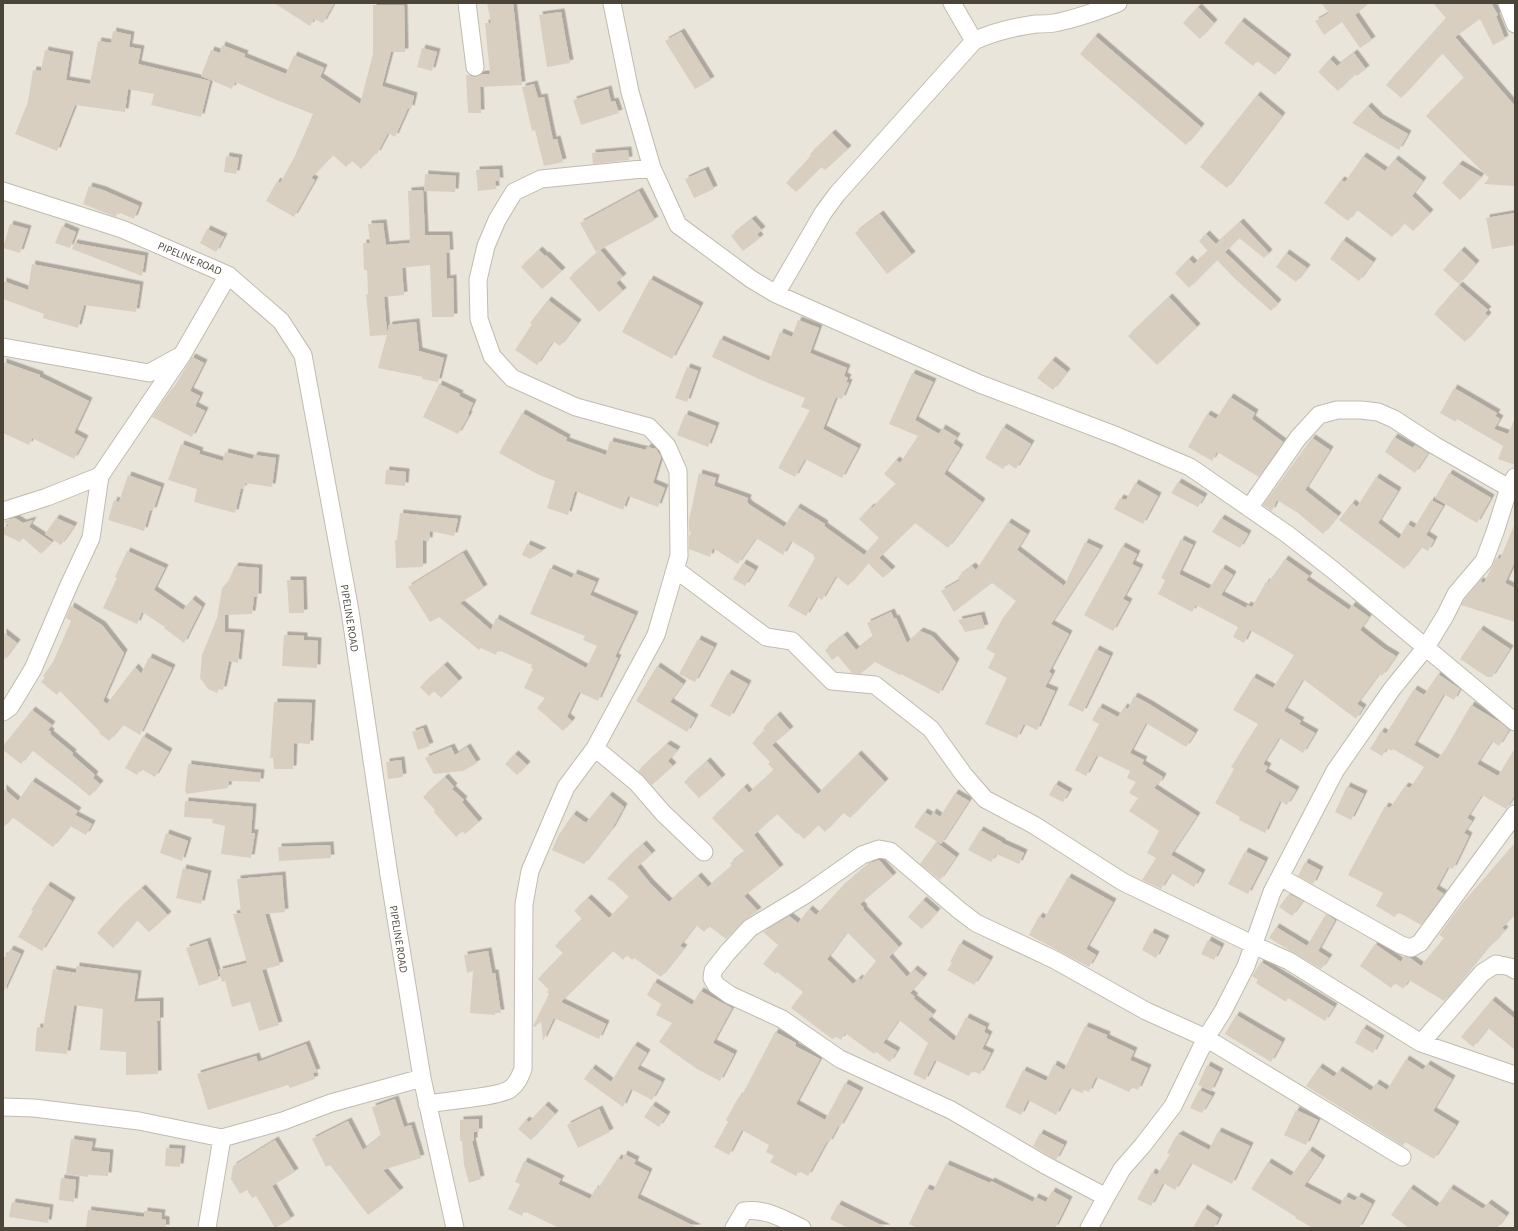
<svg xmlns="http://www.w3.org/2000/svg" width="1518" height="1231" font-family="'Alegreya Sans',sans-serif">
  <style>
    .residential { fill: #eae5da }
    .building { fill: #d8cfc1; fill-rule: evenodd; filter: url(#shadow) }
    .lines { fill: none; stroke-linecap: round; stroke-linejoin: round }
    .minor-casing { stroke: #c2bbae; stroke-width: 19 }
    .minor { stroke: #fff; stroke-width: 17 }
    .labels { text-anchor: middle; stroke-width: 3; stroke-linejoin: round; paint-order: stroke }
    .street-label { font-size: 11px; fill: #4b4439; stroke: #fff }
  </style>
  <defs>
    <filter id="shadow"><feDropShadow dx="3.5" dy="-3.5" stdDeviation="0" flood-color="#0004"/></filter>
  </defs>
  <rect width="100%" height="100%" fill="#f6f3ec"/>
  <!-- residential -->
  <path class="residential" d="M3,3H1515V1228H3Z"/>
  <!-- building -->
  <path class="building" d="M274,3H334L323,23L314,19L310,26Z
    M487,3H513L522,85L480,87L481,113H468L466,75L476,77L482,74H490L485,23H491Z
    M1321,3H1369L1355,15L1372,40L1360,48L1342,22L1324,35L1315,21L1329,13Z
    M1433,3H1491L1498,15L1496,16L1505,39L1493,45L1480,19L1455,37L1515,106V186L1484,184L1489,178L1426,116L1464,78L1442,53L1401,98L1386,85L1446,18Z
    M373,5H404L405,52H391L382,86L414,96L411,109L408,108L395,137L388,133L377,154L375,153L361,169L352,161L346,167L333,155L311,178L315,180L294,217L266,201L277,181L280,183L294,158L313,114L279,101L235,82L232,89L201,76L211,50L220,53L222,45L245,54L244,57L286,74L294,55L324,68L320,77L360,104L373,54Z
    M1198,7L1214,23L1200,39L1183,23Z
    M561,12L570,63L547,67L539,15Z
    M1241,21L1288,58L1275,75L1257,61L1253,66L1224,43Z
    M113,31L131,35L129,47L141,49L138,64L210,81L201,117L151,105L154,94L128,89L125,112L75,105L57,151L15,134L28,102L33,70L41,71L45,50L70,55L66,80L90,84L98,41L111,43Z
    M681,32L711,80L695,89L665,41Z
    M1095,36L1201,127L1186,145L1080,54Z
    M422,48L437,52L432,71L417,67Z
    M1354,53L1366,69L1357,76L1355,74L1338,91L1318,72L1330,59L1337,66Z
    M534,84L538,98L544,97L553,140L557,139L563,162L544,166L535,130L532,131L522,87Z
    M608,89L611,102L615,101L619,113L581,125L573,100Z
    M1257,95L1282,116L1227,188L1200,167Z
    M1368,106L1380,118L1408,134L1399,150L1352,123Z
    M832,133L848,149L825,170L821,167L796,192L786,183L811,156L810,154Z
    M628,150L629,160L593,164L592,153Z
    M226,156L239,158L236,174L224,172Z
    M1363,156L1385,171L1395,159L1423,181L1412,196L1430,213L1413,231L1404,223L1392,237L1357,210L1348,221L1324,203L1341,180L1345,182Z
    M1459,164L1481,177L1460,200L1442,183Z
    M499,169L500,181H495L496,189L478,191L476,170Z
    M705,170L714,189L694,198L685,179Z
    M425,174L456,176L455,192L424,191Z
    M89,186L103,190L139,206L134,219L118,212L116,217L83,204Z
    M423,190L425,235H449L450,253H446L447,279L453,278L454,317H432L430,265L402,268L404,295L384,297L387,333L389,325L416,322L419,351L444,358L438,382L422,379L423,377L378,368L387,335L370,336L366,294H368L367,270H364L363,243H370L368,224L383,223L386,245L410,243L408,191Z
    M639,191L655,220L596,252L580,223Z
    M1515,213V245L1492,249L1486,218Z
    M880,214L912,255L887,274L855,233Z
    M752,219L762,230L757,234L760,238L743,251L731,236Z
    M1240,222L1269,253L1264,258L1239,238L1225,252L1278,303L1271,311L1234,278L1217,260L1189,288L1175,273L1189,259L1194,264L1208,251L1199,241L1206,234L1216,244Z
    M10,224L28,229L20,253L3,248Z
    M62,226L76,232L70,248L55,243Z
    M207,229L224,237L216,252L200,243Z
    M1343,240L1373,262L1359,281L1330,259Z
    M74,243L145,256L142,276L72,249Z
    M539,250L545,256L546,255L562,271L542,289L521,267Z
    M600,250L623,277L616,283L623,291L599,312L569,278Z
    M1461,250L1476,264L1459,284L1443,270Z
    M1286,253L1307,268L1296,282L1276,267Z
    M32,264L140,285L136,312L84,305L78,328L43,318L44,314L3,299V281L28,290Z
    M650,279L700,306L672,359L622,332Z
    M1459,285L1488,310L1485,313L1488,316L1465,342L1434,314Z
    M1169,297L1197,327L1157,365L1128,336Z
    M548,300L578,323L560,346L553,341L537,365L515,350L532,324L530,323Z
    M798,320L819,328L810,353L847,368L844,376L848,378L846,382L849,383L842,399L836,397L823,429L858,448L842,478L805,459L795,477L778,468L810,410L801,407L805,398L761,380L712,357L720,339L769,361L780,332L792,337Z
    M192,357L204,363L190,391L200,396L195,406L205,411L192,437L152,417L170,391L171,392Z
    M1052,360L1067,372L1053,390L1037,378Z
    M3,362L40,375V377L89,401L74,433L85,439L74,459L32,438L29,445L3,433Z
    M687,367L698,371L687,402L675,398Z
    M912,373L933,382L915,420L939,434L942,428L957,437L953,443L960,448L944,474L982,502L948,548L915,523L879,558L892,570L883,578L868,563L848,586L836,576L822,600L817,597L806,616L788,606L815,558L813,556L814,555L791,541L783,555L756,538L738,564L713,548L710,557L689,549V537L691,532L689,531V520L699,473L716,478L714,486L748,498L747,502L750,505L784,527L797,507L825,524L824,526L864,555L879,538L859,519L871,507L872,508L896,484L884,474L896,460L900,463L918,436L889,424Z
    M439,384L460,394L459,396L473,403L468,414L469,415L458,434L423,417Z
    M1454,388L1497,413L1495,416L1500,419L1494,429L1508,434L1515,418V465L1498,459L1503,446L1457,419L1456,422L1440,413Z
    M1230,397L1255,413L1252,419L1283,442L1259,477L1217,452L1212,461L1188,447L1207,414L1216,419Z
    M522,413L567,438L566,441L606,455L610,441L646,450L647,447L656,449L661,457L653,483L665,488L658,507L628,496L623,510L575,491L568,515L547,508L555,481L539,475L499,453Z
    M685,414L716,426L708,447L677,435Z
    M1003,427L1031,444L1016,469L1007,463L1003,469L985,458Z
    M1394,437L1413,448L1415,445L1428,453L1415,473L1385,452Z
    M1312,438L1330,450L1305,490L1338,516L1323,534L1298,513L1277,500L1272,511L1263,505Z
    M181,444L200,451L199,454L223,461L225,452L253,459L254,455L276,458L272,487L245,483L243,489L241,488L235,513L194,502L197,489L168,480Z
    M386,470L406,472L405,486L385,484Z
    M1449,473L1491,498L1477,523L1435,498Z
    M128,475L161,487L153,511L150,510L144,531L108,520L114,500L119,502Z
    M1376,477L1398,491L1378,523L1399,539L1407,524L1414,528L1431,500L1443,506L1426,535L1434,540L1428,551L1421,547L1404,569L1339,520L1352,503L1357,507Z
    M1178,482L1204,497L1198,507L1171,493Z
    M1135,483L1158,496L1143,524L1114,509L1120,498L1126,500Z
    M400,513L458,519L454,536L430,531L429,541L423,540V567L396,568L395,540H397Z
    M15,518L23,523L33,520L29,527L52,542L41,554L23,538L20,542L3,534V527L9,526L4,521Z
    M56,518L74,526L61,545L45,534Z
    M1221,518L1248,534L1240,548L1212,532Z
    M1008,522L1027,534L1017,550L1064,586L1085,542L1100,549L1051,624L1069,634L1049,672L1052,674L1045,687L1055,691L1037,730L1024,724L1017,738L985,724L1007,678L988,668L995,654L986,649L1003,618L1016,601L992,583L954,612L941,591L960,580L958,577L972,566L976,570Z
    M1515,523V561L1505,583L1515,588V622L1461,605L1464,600L1480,581L1484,583L1496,558L1500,559Z
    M1181,539L1193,545L1179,574L1209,589L1222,568L1233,575L1221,595L1246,608L1247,605L1252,607L1266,582L1268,583L1285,559L1309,576L1306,580L1349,610L1352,605L1369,617L1360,630L1384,649L1396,656L1382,676L1379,674L1357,704L1363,708L1356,719L1303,679L1284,711L1301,721L1299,724L1315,733L1303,753L1279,738L1263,764L1268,767L1265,772L1296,790L1287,805L1280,801L1265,833L1239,820L1240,817L1215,803L1234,769L1231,767L1258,724L1233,710L1253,677L1273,688L1294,655L1250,630L1244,643L1233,637L1238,627L1196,605L1192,612L1158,594L1165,580L1161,578Z
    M527,544L543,551L530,559L522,555Z
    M1122,546L1137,554L1132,564L1140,568L1123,599L1129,602L1113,631L1084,615Z
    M127,551L165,568L154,590L183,610L192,599L202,607L184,643L164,628L165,627L142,612L137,624L103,608L117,578L115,577Z
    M463,553L484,588L460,603L491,630L496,618L586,668L597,646L583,640L585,636L530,614L550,568L572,578L574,573L596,582L590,595L635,615L615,657L618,658L598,701L579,692L567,717L572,721L563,731L537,708L545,698L524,688L533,669L531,668L532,665L498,650L496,655L481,648L479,650L439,617L430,622L408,587Z
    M743,563L755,570L745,586L733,579Z
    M235,566L259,568L258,597H254L252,614L225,615V632L241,633L238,663L229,661L223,690L219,689L217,693L208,689L200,678L202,655L217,618L222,588L228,582Z
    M287,580H303L304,613H289Z
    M71,606L102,625L124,653L103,701L107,704L135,667L141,674L149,657L172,668L140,735L123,725L109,741L99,733L100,732L60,691L57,695L41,682L45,677L43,676L53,662L71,621L66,618Z
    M891,612L894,619L896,618L907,643L920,631L932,636L956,662L939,694L901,674L900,675L875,662L860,674L852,673L838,656L832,660L825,650L844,635L856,650L873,637L867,623Z
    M981,615L985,628L965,632L958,620Z
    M1480,629L1510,649L1492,677H1487L1460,659Z
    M3,632L17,643L3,661Z
    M284,635L304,636V640L318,641L317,668L282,666Z
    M698,639L714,647L695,682L679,674Z
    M1096,649L1110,656L1083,712L1068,705Z
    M444,665L459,681L441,698L434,691L429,696L420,687Z
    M657,666L683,684L670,702L695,718L687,732L636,701Z
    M728,673L748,684L730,717L710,706Z
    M1438,674L1460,689L1454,700L1444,694L1414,745L1438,759L1441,754L1442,755L1471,705L1501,723L1509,730L1499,746L1492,741L1477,764L1498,776L1515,748V795L1506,809L1482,795L1467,818L1472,821L1464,833L1469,836L1453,869L1448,867L1436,889L1444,894L1421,925L1398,912L1395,917L1376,906L1383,893L1348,875L1385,806L1390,808L1405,786L1410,788L1424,767L1393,749L1392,751L1387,748L1382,756L1370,749L1381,731L1386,734L1414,689L1424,695Z
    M1134,696L1149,704L1195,733L1186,747L1146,723L1130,753L1144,760L1142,764L1163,777L1159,784L1158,783L1154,788L1197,816L1171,855L1202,873L1194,887L1171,873L1161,889L1142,880L1156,858L1147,853L1159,831L1129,811L1138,798L1129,793L1136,782L1127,778L1130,771L1097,755L1086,776L1075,770L1099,724L1092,720L1099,707L1118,717L1124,707L1128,709Z
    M274,702L312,703L310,744L294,743L293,769H274L273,758H270Z
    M32,710L52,725L48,730L51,732L50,734L73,753L72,755L95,775L93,778L100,784L90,796L32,750L21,764L3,750V746Z
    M777,715L790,730L772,745L818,794L858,754L885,782L850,818L844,813H843L825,832L818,825L804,839L798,833L797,834L777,814L754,835L780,868L744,896L758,911L743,921L726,939L709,926L704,932L696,925L680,946L684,948L661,977L634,958L632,960L627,955L623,960L613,951L561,1002L606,1024L599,1039L554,1018L543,1041L541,1021L535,1027L533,1026L549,994L547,992L549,990L538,979L563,953L555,946L582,919L574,911L588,898L609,918L629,897L613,882L607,879L626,859L643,844L652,854L637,867L650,883L669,902L698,876L708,887L732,866L730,863L745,852L712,818L744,787L749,793L774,770L768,764L770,762L752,743L765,730L763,728Z
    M423,728L430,746L418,750L412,732Z
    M143,736L169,752L155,777L141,769L137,775L125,768Z
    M667,744L677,750L668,761L673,766L652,785L638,771Z
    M451,747L455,755L467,747L477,763L463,771L434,774L425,758Z
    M515,754L527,765L517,775L505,764Z
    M401,760L403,777L388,779L386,762Z
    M707,761L722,778L699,798L684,782Z
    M188,764L261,773L260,782L229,781L228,788L186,794V792H185Z
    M445,777L454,787L452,789L464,800L462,802L479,822L465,834L462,831L456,837L434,812L435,810L423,797Z
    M32,781L78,811L75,815L92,824L86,835L70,826L53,847L12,817L3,828V788L18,801Z
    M1055,784L1069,792L1063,802L1049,795Z
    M1347,786L1364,794L1351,820L1335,812Z
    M955,793L969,801L941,844L914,827L924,812L931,816L933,812L940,817Z
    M609,795L624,807L612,829L584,864L552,850L558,836L573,814L586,823Z
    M185,801L253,807L251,833H255L251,858L221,854L225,826L212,823L213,819L184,817Z
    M980,830L1002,842V843L1024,853L1019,864L996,854L991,862L968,850Z
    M166,833L188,841L182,861L160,853Z
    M936,842L956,857L940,880L920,864Z
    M1515,843V914L1502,928L1505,930L1490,947L1489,946L1444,1001L1409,980L1403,989L1395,983L1391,988L1360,966L1375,944L1401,962L1404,956L1410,958L1421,966L1444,938L1439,935L1461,905Z
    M330,845L331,858L279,861L278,847Z
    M1245,851L1265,861L1248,894L1228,884Z
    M879,860L893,876L860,904L864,908L863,909L899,947L889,957L907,977L914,969L924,977L910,993L915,997L913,998L933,1014L928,1020L954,1041L966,1017L986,1027L984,1032L989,1035L982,1049L991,1053L980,1074L972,1071L969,1076L935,1060L925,1080L913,1074L928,1043L899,1020L883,1043L897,1051L890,1062L876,1052L874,1054L845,1033L841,1040L837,1037L832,1039L791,1008L803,992L777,972L776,974L763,964L778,945L763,932L789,916L798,923L809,909L816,915L841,888L870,863ZM847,932L876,961L861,980L859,978L853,984L827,959Z
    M1305,862L1320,870L1313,884L1298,876Z
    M183,868L208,874L201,904L176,898Z
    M282,875L285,912L265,914L280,965L262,970L279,1025L259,1031L250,1002L232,1007L225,981L222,982L219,970L247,963L233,914L241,913L237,879Z
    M1068,877L1113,902L1086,949L1096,955L1089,967L1029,935L1039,916L1044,919Z
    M47,885L72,901L42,951L18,937L33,911L31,910Z
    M142,888L168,915L149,932L137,920L113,948L97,933L120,908Z
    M1289,894L1303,901L1292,916L1279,907Z
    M923,900L937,912L922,929L908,917Z
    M1326,914L1335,920L1318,951L1329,958L1321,969L1269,938L1276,927L1307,946Z
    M1151,932L1166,939L1156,958L1142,950Z
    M1208,940L1221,947L1214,960L1201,954Z
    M207,941L219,979L199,986L186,948Z
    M960,943L990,960L974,985L947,970L952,963L950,962Z
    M10,949L21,954L3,993V956L6,957Z
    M488,951L492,973H495L501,1013H495V1015L470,1013L473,971L467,973L464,955Z
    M1261,962L1334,1007L1325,1021L1288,998L1286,1002L1256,983L1258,980L1252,976Z
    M76,966L138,974L134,1002L160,1001V1021H157L158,1074L126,1075V1052L100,1050L103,1009L74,1005L67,1054L35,1051L37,1027L43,1028L53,969L76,973Z
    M654,982L692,1005L700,991L732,1008L713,1043L734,1054L720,1081L697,1069L659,1042L672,1023L656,1015L661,1004L647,995Z
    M1492,1000L1515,1019V1050L1488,1028L1473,1047L1461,1037Z
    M1236,1015L1282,1042L1271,1062L1225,1034Z
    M1085,1026L1107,1035L1106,1038L1134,1051L1130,1060L1148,1068L1138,1090L1132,1087L1129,1092L1096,1077L1089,1092L1084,1090L1082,1093L1070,1088L1056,1115L1028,1100L1021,1115L1005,1107L1023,1070L1046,1081L1054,1064L1064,1070Z
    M1363,1028L1381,1039L1373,1053L1355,1043Z
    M775,1032L796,1043L795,1046L820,1059L796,1104L825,1120L845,1083L860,1091L840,1127L838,1126L829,1143L827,1141L808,1176L799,1171L796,1176L770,1162L774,1156L766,1152L769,1145L742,1130L729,1155L714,1147L728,1122L726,1120L739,1096L741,1097Z
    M306,1044L317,1072L313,1073L315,1079L290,1088L288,1085L208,1110L197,1074L256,1056L258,1062Z
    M634,1045L647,1053L637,1069L662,1082L652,1100L631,1089L623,1107L584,1079L592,1068L611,1082Z
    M1406,1059L1423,1070L1427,1064L1452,1079L1433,1111L1456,1125L1434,1159L1405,1142L1403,1146L1306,1086L1319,1067L1334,1077L1339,1070L1371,1091L1376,1083L1387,1090Z
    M1207,1065L1220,1072L1211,1091L1198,1085Z
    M1199,1090L1212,1096L1202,1113L1190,1108Z
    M395,1099L404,1127L411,1125L421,1158L383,1170L400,1191L368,1215L330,1165L326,1167L312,1139L348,1121L363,1150L381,1136L372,1107Z
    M545,1105L555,1114L531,1140L518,1129L526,1120L529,1122Z
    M652,1105L667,1115L659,1127L644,1117Z
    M599,1109L610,1132L578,1148L567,1125Z
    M1296,1110L1318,1120L1306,1145L1284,1135Z
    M479,1119V1132H474V1141H472L481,1179L469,1183L464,1165L462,1141H460V1120Z
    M1218,1131L1250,1146L1232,1184L1191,1163L1175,1190L1163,1183L1151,1206L1137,1199L1152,1172L1157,1175L1170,1154L1167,1153L1176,1136H1178L1179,1134L1209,1150Z
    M1040,1133L1064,1145L1056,1160L1033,1146Z
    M71,1139L93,1142L91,1151L110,1153L108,1176L88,1175V1177L66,1174Z
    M275,1140L295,1172L272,1186L291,1219L275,1228L256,1196L252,1198L247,1190L240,1194L231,1179L233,1166Z
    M166,1148L182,1149L180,1167L165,1166Z
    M1309,1150L1322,1159L1304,1186L1340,1205L1345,1196L1355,1201L1358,1196L1372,1204L1359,1228H1313L1295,1218L1296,1217L1251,1189L1268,1162L1291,1176Z
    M624,1154L636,1160L634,1164L649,1172L637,1198L698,1228H559L524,1211L522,1216L508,1209L520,1184L515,1182L524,1161L561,1179L558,1184L590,1199L595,1189L597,1190L618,1158L622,1160Z
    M946,1164L990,1183L991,1181L1033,1202L1035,1197L1046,1202L1052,1191L1069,1200L1055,1228H917L909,1224L926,1188L933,1191Z
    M61,1178L76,1180L74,1202L59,1200Z
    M1410,1188L1437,1207L1450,1188L1483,1209L1488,1203L1506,1216L1497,1228H1409L1391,1215Z
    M12,1202L50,1208L48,1223L9,1217Z
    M838,1204L887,1228H848L830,1219Z
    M1204,1208L1219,1218L1214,1228H1193Z
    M88,1210L144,1217V1211L162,1213L161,1219L166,1220V1228H86Z"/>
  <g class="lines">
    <!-- minor casing -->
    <g class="minor-casing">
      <path id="minor" d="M467,3L475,67
        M612,3L630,92L652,168L678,225L751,279L776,294L980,384L1117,436L1190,467L1287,534L1333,570L1515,722
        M952,3L974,41
        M1507,3L1515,24
        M3,191L122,229L228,275L281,321L303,355L350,611L389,875L422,1078L455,1228
        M776,294L823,213L837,194L974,41C993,32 1014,27 1036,24C1042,24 1048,24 1054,23C1076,19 1097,11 1118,3
        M3,347L149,373L178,357
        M1249,508L1298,438L1319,415L1337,410H1361L1378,412L1394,419L1434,445L1509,488
        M3,511L47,497L100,476L182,355L228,275
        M675,569L766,637L792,641L832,681L875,685L931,729L964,775L985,799L1034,825L1123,882L1271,953L1289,961L1421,1043L1515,1075
        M3,712L10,707L33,669L69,585L91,538L100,476
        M595,748L637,783L663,813L704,852
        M1280,877L1401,945L1411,948L1420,943L1515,814
        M1421,1043L1482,973L1496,964L1510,967L1515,970
        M427,1104C443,1101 500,1097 510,1089C517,1084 520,1077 523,1069L524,904L530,871L566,787L595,748L656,635L679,556L678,471L667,446L649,427L576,407L512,378L492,356L479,319L478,280L486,246L497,220L514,192L541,179L652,168
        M3,1107L34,1108L139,1121L222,1138L283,1121L331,1103L422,1078
        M1106,1197L1045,1165L951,1110L840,1059L782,1019L730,995L716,985L712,978L713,971L727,953L750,928L805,895L862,855L879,849L890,851L959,910L976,923L1055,960L1146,1011L1206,1038L1402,1157
        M207,1228L222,1138
        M734,1228L744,1211C766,1208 783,1219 802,1228
        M1089,1228L1106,1197L1122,1169L1143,1145L1173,1106L1206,1038L1223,1011L1246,966L1272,892L1335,771L1392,689L1426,647L1445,616L1456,594L1484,561L1495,532L1509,488L1515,477"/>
    </g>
    <!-- minor -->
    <use href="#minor" class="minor"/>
  </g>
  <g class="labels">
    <!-- street labels -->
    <g class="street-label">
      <text transform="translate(190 258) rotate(23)" y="4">PIPELINE ROAD</text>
      <text transform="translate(350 618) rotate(81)" y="4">PIPELINE ROAD</text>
      <text transform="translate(399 939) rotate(81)" y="4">PIPELINE ROAD</text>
    </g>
  </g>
  <!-- border -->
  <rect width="1518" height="1231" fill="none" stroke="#4b4439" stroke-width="8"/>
</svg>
